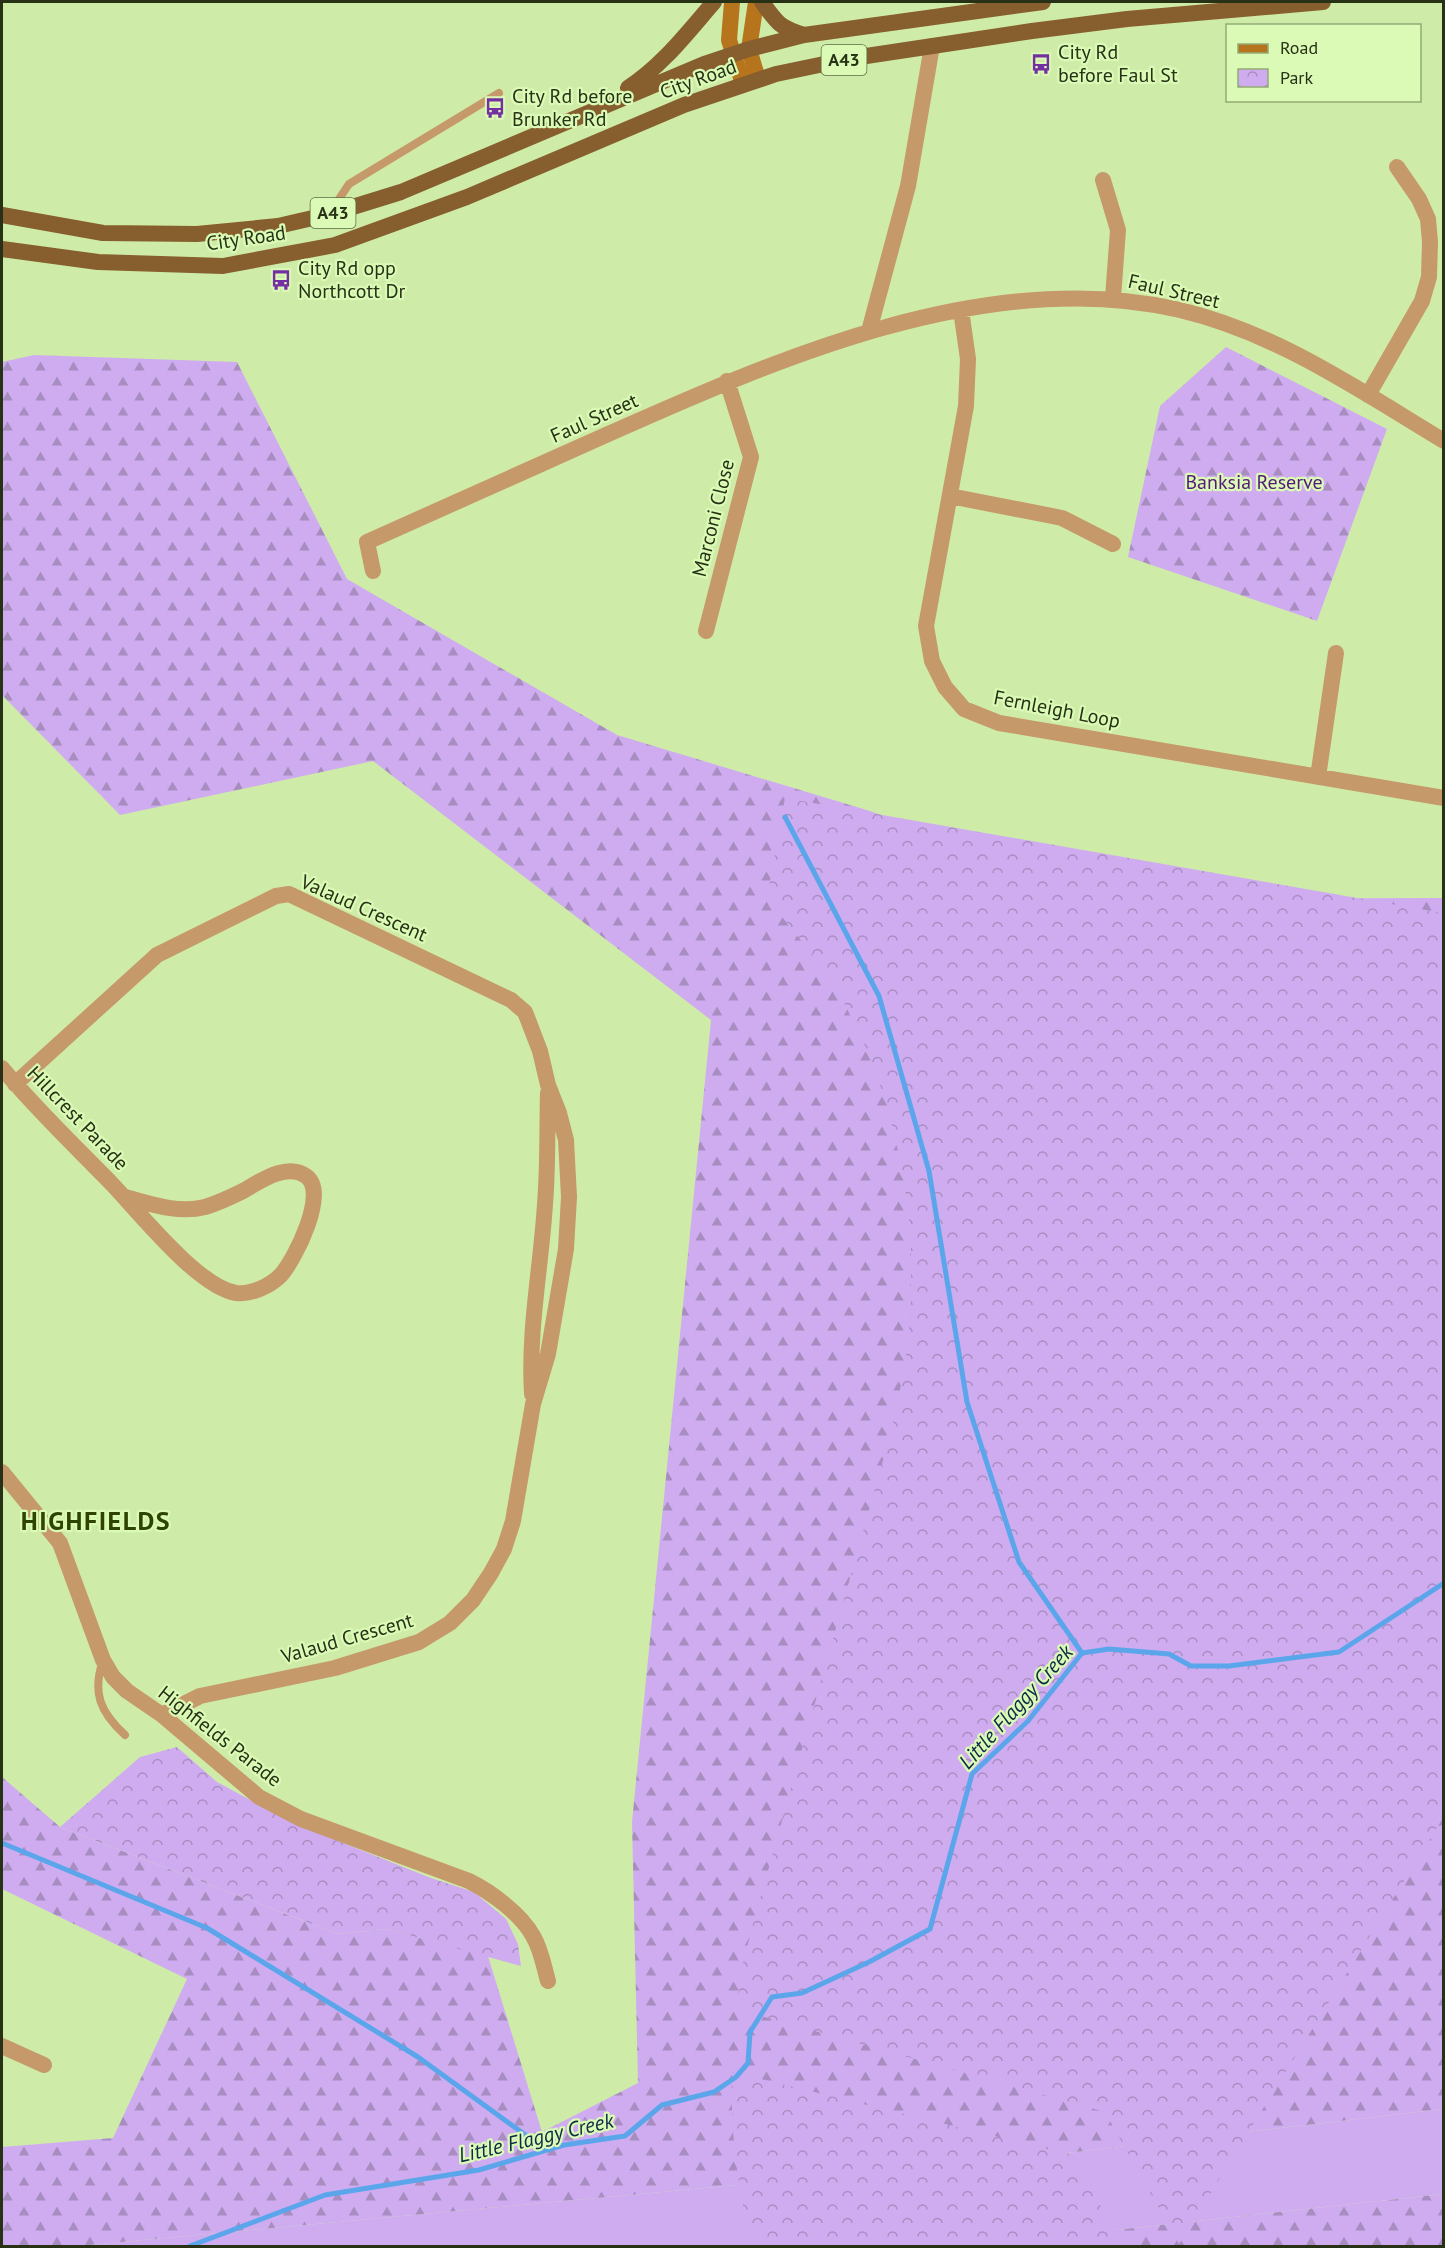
<svg xmlns="http://www.w3.org/2000/svg" width="1445" height="2248" font-family="'PT Sans',sans-serif">
  <style>
    .green { fill: #cfacf0 }
    .forest { fill: url(#forest-firs) }
    .park { fill: url(#park-crowns) }
    .lines { fill: none; stroke-linecap: round; stroke-linejoin: round }
    .stream { stroke: #5ba6ea; stroke-width: 5 }
    .service { stroke: #c6996a; stroke-width: 8 }
    .minor { stroke: #c6996a; stroke-width: 16 }
    .secondary { stroke: #b6751d; stroke-width: 16 }
    .trunk { stroke: #875e2d; stroke-width: 16 }
    .labels { text-anchor: middle; stroke-width: 4.5; stroke-linejoin: round; paint-order: stroke }
    .shield { fill: #dbfab5; stroke: #5c6d46; stroke-width: 1.5 }
    .shield-label { font-size: 18px; font-weight: bold; fill: #263116 }
    .poi-label { font-size: 20px; fill: #263116; stroke: #dbfab5; text-anchor: start }
    .street-label { font-size: 20px; fill: #263116; stroke: #dbfab5 }
    .park-label { font-size: 20px; fill: #531879; stroke: #dbfab5 }
    .water-label { font-size: 21px; font-style: italic; fill: #0b2b46; stroke: #dbfab5 }
    .district-label { font-size: 26px; font-weight: bold; letter-spacing: 1.5px; fill: #2d4500; stroke: #dbfab5 }
  </style>
  <defs>
    <pattern id="forest-firs" width="22" height="20" patternUnits="userSpaceOnUse" patternTransform="scale(1.5)"><rect width="22" height="20" fill="#cfacf0"/><path d="M5 1l3.5 6h-7zM16 11l3.5 6h-7z" fill="#a88dc1"/></pattern>
    <pattern id="park-crowns" width="20" height="18" patternUnits="userSpaceOnUse" patternTransform="scale(1.5)"><rect width="20" height="18" fill="#cfacf0"/><path d="M2 6a3 3 0 1 1 6 0M12 15a3 3 0 1 1 6 0" fill="none" stroke="#a88dc1"/></pattern>
  </defs>
  <rect width="100%" height="100%" fill="#ceeca8"/>
  <!-- green -->
  <path class="green" d="M1443,2109V2194L971,2246H79L1008,2160Z"/>
  <!-- forest -->
  <path class="forest" d="M1226,347L1387,429L1317,621L1128,557L1160,406Z
    M34,355L237,362L347,579L617,735L870,811L1117,899L1443,898V2109L1008,2160L79,2246H2V2147L113,2138L187,1979L2,1889V1777L60,1827L338,1934L387,1929L488,1956L542,2132L638,2083L632,1822L711,1020L373,761L120,815L2,695V362Z
    M1443,2194V2246H971Z"/>
  <!-- park -->
  <path class="park" d="M785,798L1443,913V1818L1179,2244L1105,2112L736,2009L743,1963L753,1924L891,1432L905,1366L911,1309V1235L902,1168L886,1101L866,1048L834,982L767,898Z
    M177,1747L217,1782L293,1823L431,1878L474,1892L506,1919L518,1944L521,1966L387,1929L338,1934L60,1827L140,1757Z
    M732,2072L1072,2155L1123,2246H753C737,2190 730,2130 732,2072Z"/>
  <g class="lines">
    <!-- stream -->
    <path class="stream" d="M785,817L879,996L929,1171L967,1402L1019,1562L1082,1653
      M2,1843L207,1928L418,2057L546,2150
      M190,2246L325,2195L479,2170L564,2145L625,2136L662,2105L714,2092L736,2077L748,2063L750,2032L772,1997L802,1993L869,1962L930,1929L972,1774L1028,1721L1082,1653L1109,1649L1169,1654L1191,1666H1229L1339,1652L1444,1583"/>
    <!-- service -->
    <path class="service" d="M331,211L349,184L499,93
      M103,1660C92,1693 100,1712 125,1735"/>
    <!-- minor -->
    <path class="minor" d="M1103,180L1118,230L1113,298
      M961,310L968,359L966,406L926,626L932,661L945,687L964,709L999,723L1444,798
      M869,331L908,186L932,46
      M1368,395L1422,301L1429,277L1430,242L1428,219L1419,199L1397,167
      M950,496L1062,518L1113,544
      M373,571L367,542C447,506 526,471 606,435C777,359 989,265 1180,310C1277,333 1359,390 1444,441
      M706,631L751,457L727,381
      M1318,777L1336,653
      M2,1068C35,1108 74,1145 111,1183C138,1211 198,1287 236,1293C251,1295 270,1286 281,1275C295,1259 329,1192 306,1176C286,1162 259,1182 243,1191C231,1197 218,1203 205,1207C178,1214 151,1204 125,1197
      M15,1084L157,955L276,896L289,894L511,1000L525,1012L540,1051L548,1085L559,1113L566,1140L569,1197L566,1249L548,1354L533,1404L513,1521L504,1549L491,1573L473,1600L450,1623L419,1642L335,1668L200,1696L162,1715
      M532,1394C528,1330 541,1268 545,1204C548,1168 547,1130 548,1093
      M2,1472L60,1543L103,1660L113,1677L127,1691L162,1715L259,1797L301,1819L469,1881C491,1892 521,1914 533,1936C541,1949 544,1967 548,1981
      M2,2046L44,2065"/>
    <!-- secondary -->
    <path class="secondary" d="M732,2L729,40L743,84
      M756,2L749,49L758,79"/>
    <!-- trunk -->
    <path class="trunk" d="M762,2C777,23 779,27 804,35
      M628,88C663,65 687,33 714,2
      M2,215L103,233L197,234L278,226L330,214L401,192L704,64L749,49L804,35L1043,2
      M2,249L98,262L223,266L335,245L467,197L684,105L776,74L853,58L1032,31L1127,19L1323,2"/>
  </g>
  <!-- icons -->
  <defs>
    <g id="bus-bare" transform="scale(1.62)"><path d="M-5-6H5V4H4V6H2V4H-2V6H-4V4H-5ZM-3.5-4V0h7V-4ZM-3.5 1.2v1.5H-2V1.2ZM2 1.2v1.5H3.5V1.2Z" fill="#742fa3" stroke="#dbfab5" stroke-width="2.5" paint-order="stroke"/></g>
  </defs>
  <g fill-rule="evenodd">
    <use href="#bus-bare" x="1041" y="64"/>
    <use href="#bus-bare" x="495" y="108"/>
    <use href="#bus-bare" x="281" y="280"/>
  </g>
  <g class="labels">
    <!-- shield labels -->
    <g class="shield">
      <rect x="821.5" y="45" width="45" height="30" rx="4.5"/>
      <rect x="310.5" y="198" width="45" height="30" rx="4.5"/>
    </g>
    <g class="shield-label">
      <text x="844" y="66">A43</text>
      <text x="333" y="219">A43</text>
    </g>
    <!-- poi labels -->
    <g class="poi-label">
      <text x="1058" y="59">City Rd<tspan x="1058" dy="23">before Faul St</tspan></text>
      <text x="512" y="103">City Rd before<tspan x="512" dy="23">Brunker Rd</tspan></text>
      <text x="298" y="275">City Rd opp<tspan x="298" dy="23">Northcott Dr</tspan></text>
    </g>
    <!-- street labels -->
    <g class="street-label">
      <text transform="translate(698 79) rotate(-20)" y="7">City Road</text>
      <text transform="translate(246 238) rotate(-8)" y="7">City Road</text>
      <text transform="translate(1174 291) rotate(13)" y="7">Faul Street</text>
      <text transform="translate(594 418) rotate(-24)" y="7">Faul Street</text>
      <text transform="translate(713 518) rotate(-76)" y="7">Marconi Close</text>
      <text transform="translate(1057 709) rotate(11)" y="7">Fernleigh Loop</text>
      <text transform="translate(364 908) rotate(24)" y="7">Valaud Crescent</text>
      <text transform="translate(78 1118) rotate(46)" y="7">Hillcrest Parade</text>
      <text transform="translate(347 1638) rotate(-16)" y="7">Valaud Crescent</text>
      <text transform="translate(220 1736) rotate(38)" y="7">Highfields Parade</text>
    </g>
    <!-- park labels -->
    <g class="park-label">
      <text x="1254" y="489">Banksia Reserve</text>
    </g>
    <!-- water labels -->
    <g class="water-label">
      <text transform="translate(1016 1707) rotate(-48)" y="7">Little Flaggy Creek</text>
      <text transform="translate(536 2138) rotate(-13)" y="7">Little Flaggy Creek</text>
    </g>
    <!-- district labels -->
    <g class="district-label">
      <text x="96" y="1530">HIGHFIELDS</text>
    </g>
  </g>
  <!-- border -->
  <rect width="1445" height="2248" fill="none" stroke="#263116" stroke-width="6"/>
  <!-- legend -->
  <rect x="1226" y="24" width="195" height="78" fill="#dbfab5" stroke="#93aa75" stroke-width="1.5"/>
  <rect x="1238" y="44" width="30" height="9" fill="#b6751d" stroke="#93aa75" stroke-width="1.5"/>
  <text x="1280" y="54" font-size="18" fill="#263116">Road</text>
  <rect x="1238" y="69" width="30" height="18" fill="url(#park-crowns)" stroke="#93aa75" stroke-width="1.5"/>
  <text x="1280" y="84" font-size="18" fill="#263116">Park</text>
</svg>
